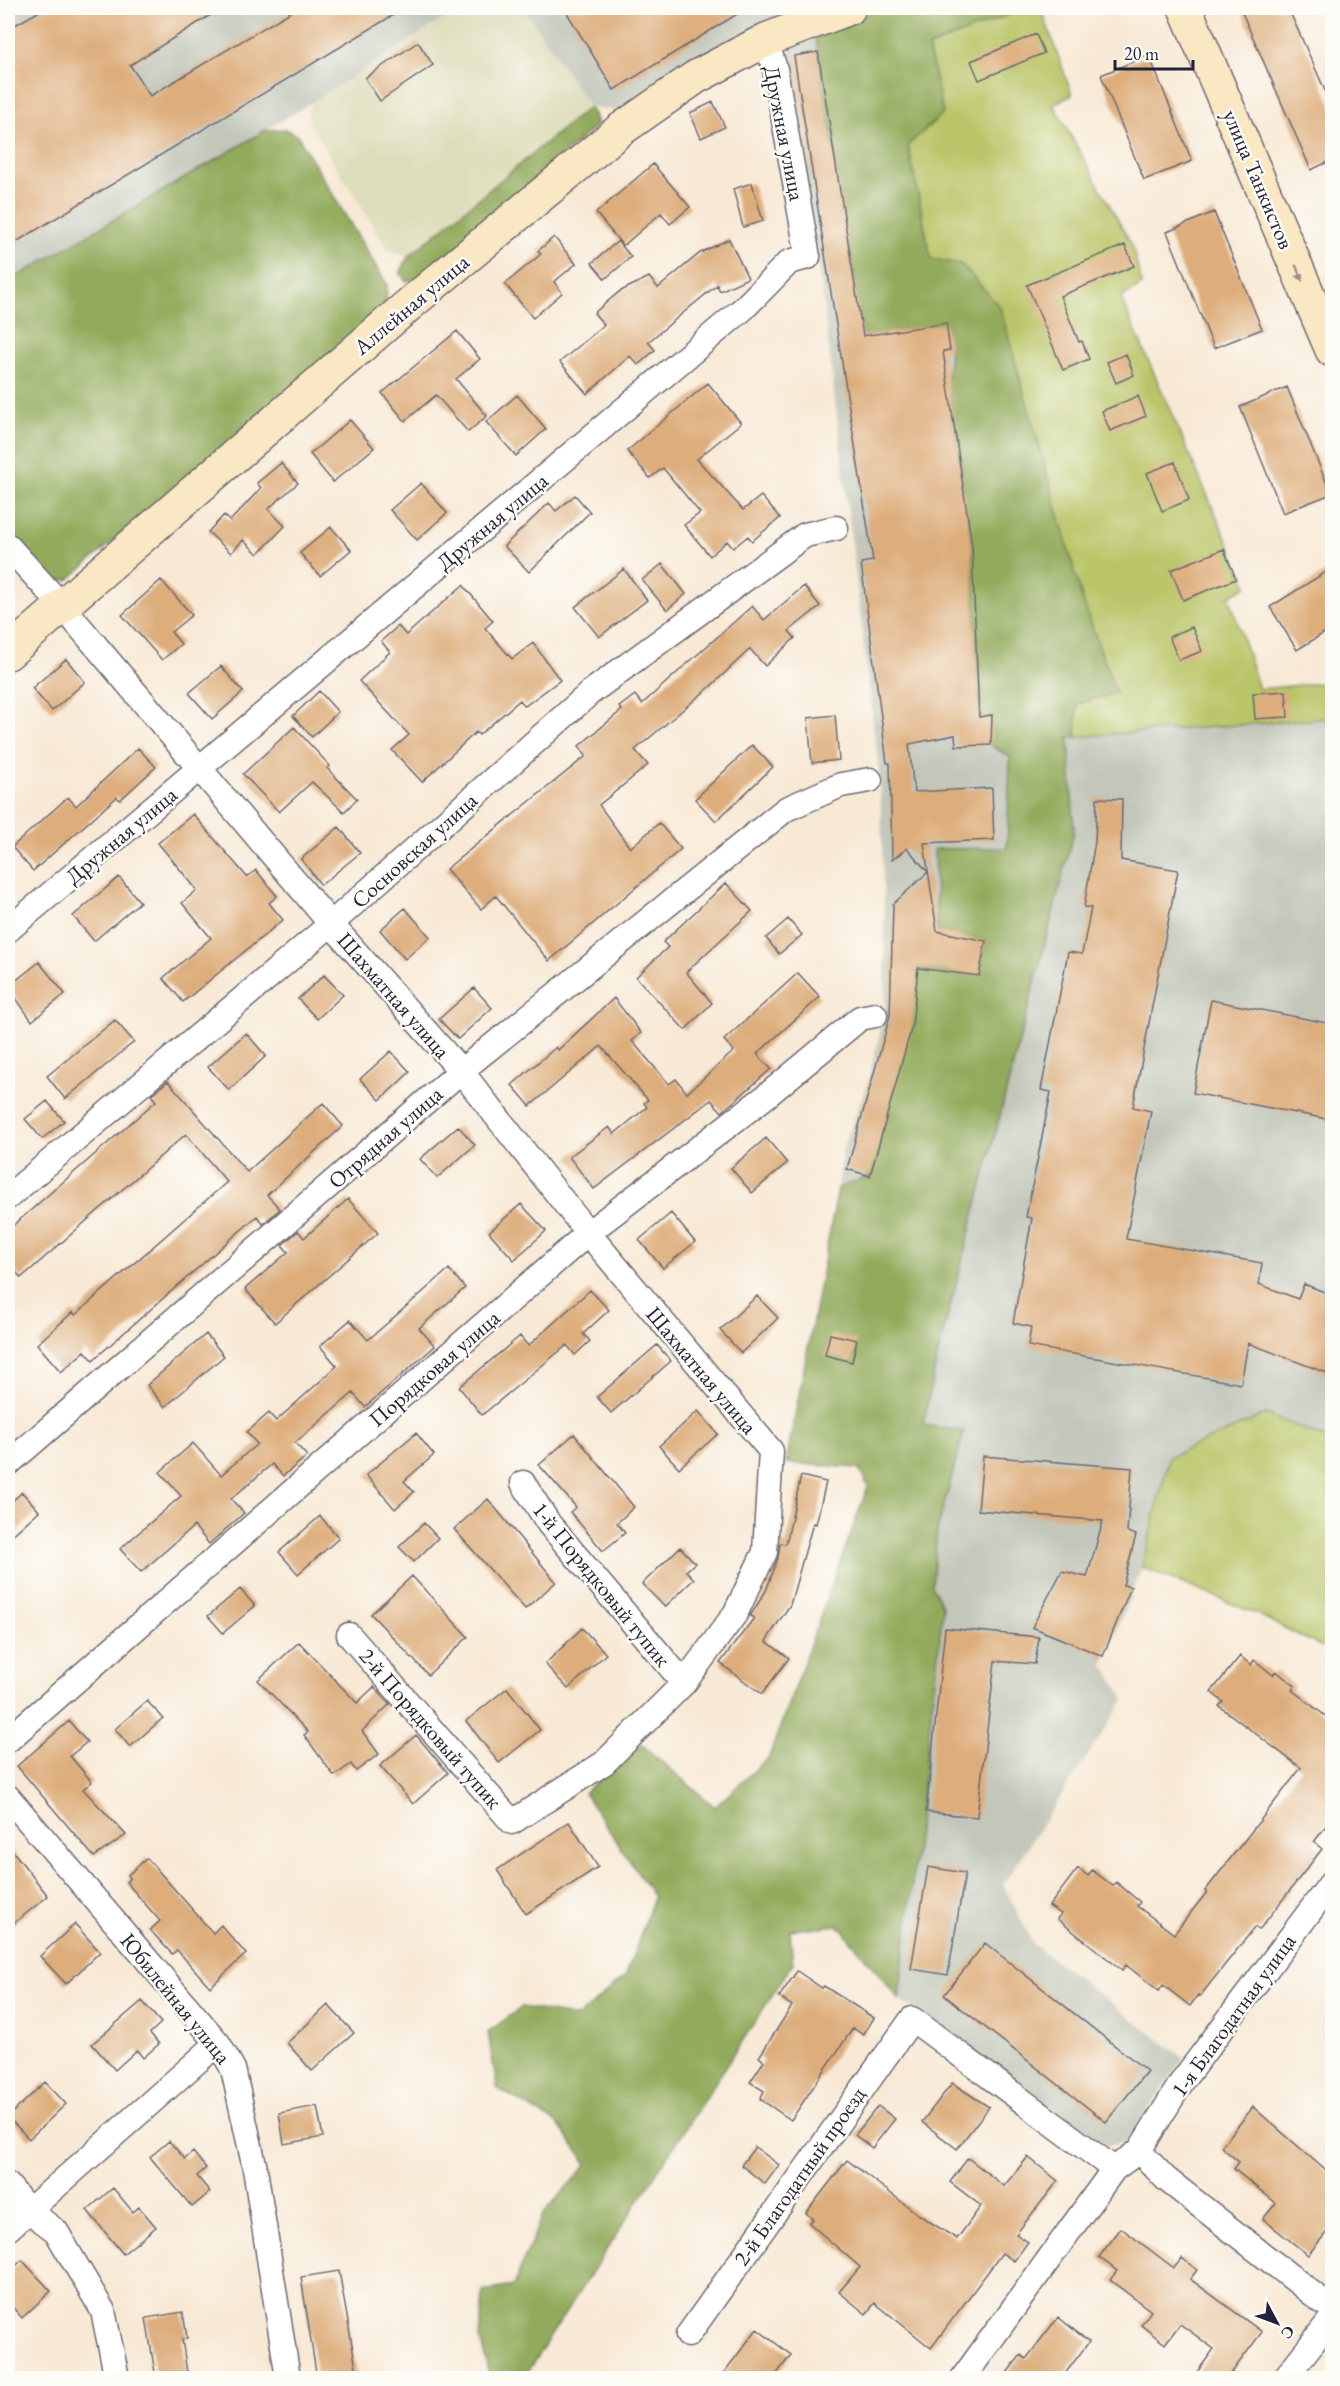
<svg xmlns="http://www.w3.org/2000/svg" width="1340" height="2386" font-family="'EB Garamond',serif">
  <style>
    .built { fill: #deddbb }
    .industrial { fill: #c3c6b9 }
    .green { fill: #b9c567; stroke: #6e7451; stroke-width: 1.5 }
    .forest { fill: #92aa5c; stroke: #5a664c; stroke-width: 1.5 }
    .building { fill: #ddad7c }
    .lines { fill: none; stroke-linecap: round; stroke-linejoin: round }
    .street-casing { stroke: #6d6871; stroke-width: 27 }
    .secondary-casing { stroke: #6d6871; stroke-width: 36 }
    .street { stroke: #fff; stroke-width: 24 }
    .secondary { stroke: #fae7c3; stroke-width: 33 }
    .oneway { fill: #998e86 }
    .labels { text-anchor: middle; stroke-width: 5; stroke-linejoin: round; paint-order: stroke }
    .street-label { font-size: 22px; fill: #22223b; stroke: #fdfcf7 }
  </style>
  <rect width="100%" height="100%" fill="#fdfcf7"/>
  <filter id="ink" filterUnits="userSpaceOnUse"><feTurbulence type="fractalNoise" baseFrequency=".0167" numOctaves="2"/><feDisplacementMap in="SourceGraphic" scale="12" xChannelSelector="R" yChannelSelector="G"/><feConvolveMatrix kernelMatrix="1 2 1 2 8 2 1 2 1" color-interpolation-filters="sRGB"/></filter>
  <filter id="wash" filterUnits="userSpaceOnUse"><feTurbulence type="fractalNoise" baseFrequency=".008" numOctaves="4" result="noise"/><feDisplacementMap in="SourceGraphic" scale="24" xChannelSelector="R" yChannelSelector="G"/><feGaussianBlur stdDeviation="1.35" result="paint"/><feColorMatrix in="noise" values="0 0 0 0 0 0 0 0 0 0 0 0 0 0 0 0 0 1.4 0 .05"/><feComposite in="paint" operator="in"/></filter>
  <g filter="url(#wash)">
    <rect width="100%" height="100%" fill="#f8e9d6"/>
    <!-- built -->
    <path class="built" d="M462,8H524L589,107L408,257L388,250L310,124L308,109L314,101Z"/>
    <!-- industrial -->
    <path class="industrial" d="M8,8H461L314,101L8,282Z
      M524,8H802L695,66L622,112L589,107Z
      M816,37L818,52L946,323L950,350L947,382L972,548L980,717L992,715L1010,756L1007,848L934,849L986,941L979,976L912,1026L870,1176L838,1188L843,1150L869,1079L885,1011V944L880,780L822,290L786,62L790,47Z
      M1332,718V1441L1266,1414L1169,1457L1142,1567L1103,1664L1125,1699L1003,1884L1033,1944L1184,2058L1125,2142L1106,2146L899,1999L943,1608L932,1586L937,1531L964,1431L923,1426L938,1353L1074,832L1069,736Z"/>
    <!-- green -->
    <path class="green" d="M1026,8H1041L1072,95L1053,104L1132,245L1142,285L1121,298L1247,586L1229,596L1259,689L1332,682V718L1076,737L1077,704L1115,693L961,265L931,260L908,145L943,113L928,47Z
      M1266,1414L1332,1441V1652L1257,1614L1142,1567L1169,1457Z"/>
    <!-- forest -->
    <path class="forest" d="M881,8H1026L928,47L943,113L908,145L931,259L961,264L1000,307L1083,601L1116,693L1077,704L1076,737H1069L1074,832L938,1353L923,1425L964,1431L937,1531L932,1585L943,1608L899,1999L838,1925L790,1930L793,1963L527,2372L534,2378H490L480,2338L483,2291L513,2286L543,2214L587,2164L558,2124L497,2088L488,2032L522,2007L578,2017L626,1975L654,1897L584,1793L641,1744L715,1807L769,1757L868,1486L858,1468L786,1463L838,1188L870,1176L918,968L979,976L986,941L937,931L934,849L1007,848L1010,757L991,745L992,715L979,717L972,548L947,382L950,350L946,324L863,336L818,52L816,37Z
      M589,107L594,114L597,125L422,279L406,281L400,274L408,257Z
      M285,129L298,136L387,285L386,306L68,580L53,581L8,528V282L266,130Z"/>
    <g id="blocks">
      <!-- building -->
      <path class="building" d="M45,8H222L130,65L150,96L297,8H405L8,247V29Z
        M564,8H747L614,90Z
        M1240,8H1288L1332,106V160L1311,170Z
        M1036,34L1044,53L979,80L971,61Z
        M418,42L433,65L380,101L365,78Z
        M818,52L863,336L946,323L950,350L943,351L972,547L979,717L992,715L991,745L956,746L955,735L909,744L914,792L992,788L994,840L924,843L937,931L986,941L979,976L918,968L912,1026L870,1176L847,1169L890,1016L893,904L928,872L907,848L892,860L890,763H887L861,563L873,561L794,56Z
        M1149,55L1192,161L1144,180L1101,75Z
        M713,102L725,127L701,138L690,113Z
        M653,164L690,207L670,224L661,213L623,246L596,213Z
        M752,183L763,221L743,227L733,189Z
        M1214,212L1262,329L1214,348L1167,232Z
        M554,237L576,264L554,282L562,293L533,318L505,284L541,254L538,251Z
        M729,239L748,278L720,291L717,285L648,342L655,350L638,365L630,356L587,394L560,362L604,325L594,313L619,292L649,277L658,288L700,253Z
        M618,241L631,257L605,279L592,263Z
        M1125,245L1134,266L1060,296L1079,342L1082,341L1089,359L1063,370L1027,285Z
        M457,331L480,359L456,379L487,416L468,432L436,395L405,421L382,393Z
        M1126,354L1134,375L1116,383L1107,362Z
        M708,383L741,423L697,459L743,510L761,496L780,518L752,541L748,536L733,548L727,541L710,556L684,525L700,513L663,468L650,478L627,451Z
        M1287,387L1331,494L1283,513L1240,407Z
        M517,395L546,429L516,456L486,422Z
        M1138,396L1146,416L1110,431L1102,411Z
        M350,420L374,448L333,482L310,454Z
        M1175,462L1189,500L1162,511L1147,473Z
        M281,463L298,483L268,509L285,526L258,554L243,540L231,553L208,532L224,515L230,521L261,488L257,483Z
        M421,483L447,513L417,540L390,510Z
        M575,495L590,512L529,572L504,546L549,503L556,511Z
        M331,527L351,550L320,576L300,553Z
        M1224,549L1236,579L1183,600L1171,570Z
        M662,564L686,594L667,610L642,580Z
        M1332,568V628L1297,650L1270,607Z
        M624,569L647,600L599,637L575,607Z
        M161,580L192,615L171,632L181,644L162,660L122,615Z
        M463,585L493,621L485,628L512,659L533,643L560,680L525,706L520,700L479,735L476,732L422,782L392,750L409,735L359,681L390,652L381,641L398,626L406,635Z
        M804,586L820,606L789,631L795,638L765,666L750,649L711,686L635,750L648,765L599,805L630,848L659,823L681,849L549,961L496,896L481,909L446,869L586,756L579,746L622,710L619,707L635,695L642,704L752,606L764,620Z
        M1192,627L1202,651L1179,660L1169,637Z
        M66,659L85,682L52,711L32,688Z
        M221,666L243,692L212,719L189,693Z
        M319,691L338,712L312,737L293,716Z
        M1286,691L1288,717L1255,719L1253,693Z
        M835,715L839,760L812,763L808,718Z
        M294,727L330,766L327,768L357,799L344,812L312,782L279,812L243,774Z
        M752,745L773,767L716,821L695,799Z
        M138,748L156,767L120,800L117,797L33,871L12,847L68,797L76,806Z
        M1097,798L1122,799L1121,860L1178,870L1133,1107L1151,1111L1126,1239L1262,1263L1259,1284L1298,1299L1304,1284L1332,1295V1375L1248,1343L1241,1384L1028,1346L1031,1327L1013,1323L1032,1218L1026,1217L1051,1092L1041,1090L1068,952L1082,954L1091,908L1084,907L1095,841Z
        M193,814L247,877L256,870L277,896L269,903L283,920L183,1002L163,978L211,938L182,903L197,890L158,843Z
        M339,827L360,853L321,885L301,859Z
        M119,877L140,902L94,941L73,916Z
        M726,883L752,911L686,972L712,1003L685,1030L636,977L668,947L663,942Z
        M405,908L430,937L405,959L380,930Z
        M788,919L802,935L779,954L766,938Z
        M39,962L65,994L32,1021L8,987Z
        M798,973L820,997L757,1054L771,1069L722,1112L711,1100L594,1189L569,1157L609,1127L614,1134L647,1107L644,1103L648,1100L601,1046L530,1106L512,1085L556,1047L558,1050L614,998L641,1033L632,1041L669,1084L676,1079L687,1093L734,1051L724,1040Z
        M324,975L343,995L317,1019L298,999Z
        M474,988L492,1008L458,1039L439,1019Z
        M1211,1000L1332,1024V1120L1193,1093Z
        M115,1020L134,1042L65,1099L47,1076Z
        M246,1033L266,1056L229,1090L208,1067Z
        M391,1051L410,1072L380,1100L360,1079Z
        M168,1081L247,1172L323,1103L343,1126L267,1195L280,1209L263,1224L257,1216L93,1360L85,1351L61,1372L37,1344L73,1312L75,1315L227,1182L186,1134L21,1278L8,1262V1230L156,1101L151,1095Z
        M47,1101L64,1121L42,1139L25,1119Z
        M458,1126L475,1145L437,1178L420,1159Z
        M766,1138L787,1163L752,1193L731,1168Z
        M348,1199L378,1233L275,1323L245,1289L288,1252L282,1245L298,1231L304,1238Z
        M521,1204L546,1231L514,1260L489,1232Z
        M671,1213L695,1242L663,1268L639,1240Z
        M449,1269L465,1288L419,1328L435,1346L365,1407L353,1393L295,1443L307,1456L283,1476L272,1464L231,1499L244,1513L209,1544L194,1526L141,1572L120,1549L181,1496L160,1472L193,1443L221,1475L257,1444L247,1432L269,1413L276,1421L337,1366L320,1346L350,1320L368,1340Z
        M590,1290L609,1310L583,1334L590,1341L575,1355L567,1345L482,1415L459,1387L520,1336L528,1346Z
        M757,1296L778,1318L741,1353L720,1330Z
        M206,1334L224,1356L165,1407L147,1385Z
        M830,1334L857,1340L852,1362L825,1355Z
        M657,1345L671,1361L611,1413L597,1397Z
        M698,1411L718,1434L679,1468L659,1446Z
        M416,1433L434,1455L404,1481L414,1492L395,1509L366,1475Z
        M574,1434L634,1507L617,1523L625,1533L603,1551L570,1512L576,1507L539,1465Z
        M983,1456L1132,1468L1127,1532L1136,1535L1123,1585L1131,1587L1103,1656L1032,1627L1062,1571L1087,1577L1103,1521L978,1510Z
        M801,1476L826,1482L816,1524L813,1523L790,1605L766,1641L789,1658L762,1694L720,1663L754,1618L750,1616L766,1591L778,1558L780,1543L786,1544Z
        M22,1492L39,1511L8,1539V1505Z
        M488,1499L556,1582L525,1609L454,1529Z
        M320,1516L339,1538L298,1574L279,1552Z
        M424,1523L438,1538L414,1562L399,1547Z
        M680,1547L695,1563L686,1571L694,1579L665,1607L642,1584Z
        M412,1576L468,1637L428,1675L371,1614Z
        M240,1589L255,1606L223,1633L208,1616Z
        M582,1628L606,1654L568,1689L545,1664Z
        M945,1628L1039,1637L1035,1664L995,1661L977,1817L926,1812Z
        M299,1642L357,1703L374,1687L390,1704L362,1731L379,1754L356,1771L351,1764L334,1776L304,1735L308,1732L258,1680Z
        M1240,1656L1251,1665L1254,1660L1273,1675L1276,1671L1295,1686L1292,1690L1332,1721V1818L1314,1842L1322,1849L1259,1930L1255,1927L1200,1996L1198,1995L1190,2006L1163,1985L1159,1991L1126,1965L1122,1970L1057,1919L1061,1914L1049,1906L1078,1868L1088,1876L1092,1870L1113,1886L1116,1882L1140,1902L1137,1906L1174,1934L1207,1892L1205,1891L1301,1768L1219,1706L1223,1702L1211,1692Z
        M507,1688L540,1730L499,1763L466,1721Z
        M147,1701L163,1718L130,1747L115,1729Z
        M69,1721L87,1742L70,1756L92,1782L83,1789L126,1835L94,1857L17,1766Z
        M416,1735L448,1773L413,1804L380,1766Z
        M569,1822L598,1867L526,1914L497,1870Z
        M8,1845L48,1896L8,1928Z
        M147,1858L213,1933L221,1925L246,1954L210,1987L177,1950L172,1954L150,1930L160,1921L126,1882L130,1878L128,1875Z
        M928,1867L965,1873L948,1975L911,1969Z
        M75,1924L100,1952L66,1984L40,1956Z
        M985,1943L1147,2071L1106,2122L944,1995Z
        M797,1971L822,1988L824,1986L874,2018L863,2035L853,2028L791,2120L760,2099L764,2091L750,2082L764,2061L759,2057L792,2006L779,1997Z
        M142,2001L161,2023L150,2033L159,2044L143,2058L137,2050L115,2070L92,2044Z
        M328,2005L354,2033L312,2071L287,2043Z
        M45,2082L66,2104L29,2139L8,2117Z
        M952,2083L989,2107L957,2149L922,2122Z
        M317,2106L323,2137L284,2144L279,2113Z
        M878,2106L895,2119L872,2148L855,2135Z
        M1253,2107L1332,2176V2226L1308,2255L1263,2219L1276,2203L1234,2169L1239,2162L1221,2147Z
        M169,2141L185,2159L193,2152L206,2168L197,2176L210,2192L192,2207L150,2157Z
        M755,2147L779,2165L765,2184L741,2165Z
        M1028,2157L1058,2181L1016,2234L1028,2242L1014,2261L1002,2253L931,2348L875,2303L866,2314L839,2292L860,2267L809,2223L813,2219L806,2213L847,2160L919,2215L957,2239L981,2206L950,2182L968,2158L1004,2186Z
        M113,2188L133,2212L139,2207L156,2227L123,2254L87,2210Z
        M1121,2228L1174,2268L1182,2258L1197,2270L1190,2279L1262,2332L1227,2379H1192L1214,2349L1180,2324L1165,2344L1141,2325L1151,2311L1110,2280L1117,2271L1099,2257Z
        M22,2260L51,2291L22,2318L8,2302V2273Z
        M339,2271L358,2379H317L301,2277Z
        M183,2312L187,2338L182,2339L188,2379H156L146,2318Z
        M1058,2317L1089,2342L1061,2379H1002L1021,2355L1026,2359Z
        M757,2329L791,2355L773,2379H719Z"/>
    </g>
  </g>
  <g filter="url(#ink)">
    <use href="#blocks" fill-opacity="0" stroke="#6d6871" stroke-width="1.5"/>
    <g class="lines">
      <!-- street casing -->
      <g class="street-casing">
        <path id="street" d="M8,546L63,607L331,924L461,1071L588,1233L771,1451L765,1552L735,1614L684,1683L604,1763L512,1822L349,1635
          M8,930L744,308L789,262L808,257L775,69L766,40
          M8,1197L331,924L591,692L805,535L836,528
          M8,1464L461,1071L786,809L841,785L870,780
          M523,1483L549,1524L684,1683
          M8,1740L588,1233L765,1097L860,1018L875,1015
          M8,1797L218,2043L233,2069L255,2169L288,2378
          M1139,2151L1166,2179L1332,2309
          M8,2185L29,2211L56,2231L103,2311L117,2378
          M8,2229L218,2043
          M688,2335L912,2019L1114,2169L1139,2151L1183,2080L1332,1882
          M963,2378L1114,2169
          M1285,2378L1332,2318"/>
      </g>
      <!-- secondary casing -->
      <g class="secondary-casing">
        <path id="secondary" d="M1185,8L1332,350
          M8,653L412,302L620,130L696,77L766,40L849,8"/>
      </g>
      <!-- street -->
      <use href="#street" class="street"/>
      <!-- secondary -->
      <use href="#secondary" class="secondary"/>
    </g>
    <!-- one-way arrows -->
    <defs><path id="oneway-solid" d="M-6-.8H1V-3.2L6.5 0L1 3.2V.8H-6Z" transform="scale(1.5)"/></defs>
    <use class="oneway" href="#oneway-solid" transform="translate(1299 273) rotate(67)"/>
  </g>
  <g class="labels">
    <!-- street labels -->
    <g class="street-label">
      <text transform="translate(785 133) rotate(79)" y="8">Дружная улица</text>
      <text transform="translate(1259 179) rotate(67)" y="8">улица Танкистов</text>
      <text transform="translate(411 304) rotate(-40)" y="8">Аллейная улица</text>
      <text transform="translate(492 521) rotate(-40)" y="8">Дружная улица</text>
      <text transform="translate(121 835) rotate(-40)" y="8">Дружная улица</text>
      <text transform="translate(414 850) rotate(-42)" y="8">Сосновская улица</text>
      <text transform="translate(394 995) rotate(49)" y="8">Шахматная улица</text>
      <text transform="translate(385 1137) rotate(-41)" y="8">Отрядная улица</text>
      <text transform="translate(434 1368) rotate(-41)" y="8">Порядковая улица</text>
      <text transform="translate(702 1370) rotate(50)" y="8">Шахматная улица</text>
      <text transform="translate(602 1584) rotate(51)" y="8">1-й Порядковый тупик</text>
      <text transform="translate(431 1728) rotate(49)" y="8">2-й Порядковый тупик</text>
      <text transform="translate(176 1998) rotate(51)" y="8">Юбилейная улица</text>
      <text transform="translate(1233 2015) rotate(-54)" y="8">1-я Благодатная улица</text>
      <text transform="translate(799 2176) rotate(-55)" y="8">2-й Благодатный проезд</text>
    </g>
  </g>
  <!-- margin -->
  <rect width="1340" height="2386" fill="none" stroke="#fdfcf7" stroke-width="30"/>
  <!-- north arrow -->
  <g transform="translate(1277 2323) rotate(131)" stroke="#fdfcf7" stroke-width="4.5" paint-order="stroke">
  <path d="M0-4.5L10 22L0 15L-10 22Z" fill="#22223b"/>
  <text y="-9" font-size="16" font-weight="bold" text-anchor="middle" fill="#22223b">С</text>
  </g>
  <!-- scale -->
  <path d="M1115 60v9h78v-9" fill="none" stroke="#22223b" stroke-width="3"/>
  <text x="1124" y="60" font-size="18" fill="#22223b" stroke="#fdfcf7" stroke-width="4.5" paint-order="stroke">20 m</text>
</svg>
